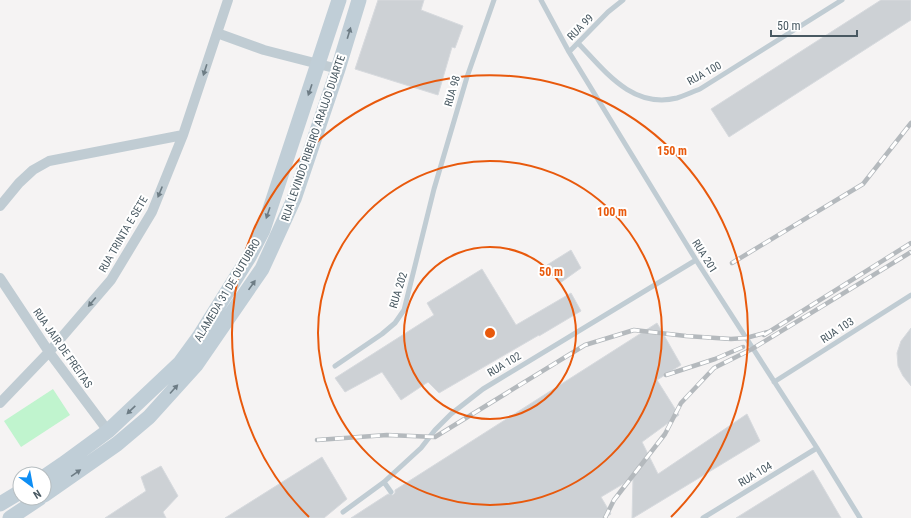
<svg xmlns="http://www.w3.org/2000/svg" width="911" height="518" font-family="'Roboto Condensed',sans-serif">
  <style>
    .green { fill: #c0f4ce }
    .building { fill: #cdd1d5; stroke: #d7dade }
    .lines { fill: none; stroke-linecap: round; stroke-linejoin: round }
    .lane { stroke: #c0ccd3; stroke-width: 5 }
    .street { stroke: #c0ccd3; stroke-width: 10 }
    .secondary { stroke: #c0ced7; stroke-width: 15 }
    .rail-casing { stroke: #b4b9bd; stroke-width: 4.5 }
    .rail { stroke: #fff; stroke-width: 3; stroke-dasharray: 9; stroke-linecap: butt }
    .oneway { fill: #6d7c85 }
    .oneway2 { fill: #6d7c84 }
    .ring { fill: none; stroke: #e8590c; stroke-width: 2 }
    .labels { text-anchor: middle; stroke-width: 4; stroke-linejoin: round; paint-order: stroke }
    .street-label { font-size: 11px; fill: #495962; stroke: #fff }
    .centre { fill: #e8590c; stroke: #fff; stroke-width: 2 }
    .ring-label { font-size: 12px; text-anchor: middle; font-weight: bold; fill: #e8590c; stroke: #fff; stroke-width: 4; stroke-linejoin: round; paint-order: stroke }
  </style>
  <rect width="100%" height="100%" fill="#f5f3f3"/>
  <!-- green -->
  <path class="green" d="M53,389L70,415L21,447L4,421Z"/>
  <!-- building -->
  <path class="building" d="M378,0H424L421,10L463,26L455,48L452,47L438,95L355,69Z
    M881,0H911V20L729,137L711,109Z
    M571,250L581,268L560,283L547,265Z
    M482,269L516,325L571,293L581,311L539,336V335L439,393L428,382L401,400L382,372L345,392L335,378L434,315L427,303Z
    M657,323L681,365L657,380L679,415L642,442L658,474L747,414L760,441L633,518H632L633,478L601,497L611,514L605,518H351L388,494L393,495L395,493V490Z
    M911,328V386L903,376L898,366L897,353L901,341Z
    M322,457L347,499L324,518H225Z
    M161,466L178,496L163,512L166,518H105L146,491L141,477Z
    M813,470L841,518H736Z"/>
  <g class="lines">
    <!-- lane -->
    <path class="lane" d="M541,0L569,52L696,260L817,448L860,518
      M578,43C605,71 632,109 677,98C684,96 692,92 700,89L842,0
      M569,52L608,12L623,0
      M335,366L382,334L395,323L404,310L434,189L467,77L494,0
      M774,382L911,295
      M384,482L391,492
      M343,512L384,482L421,448L435,430L451,414L483,389L696,260
      M703,518L817,448"/>
    <!-- street -->
    <path class="street" d="M217,33L264,50L338,69
      M0,206L19,183L33,170L49,161L183,135
      M0,278L49,352L108,431
      M0,403L49,352L111,280L152,212L183,135L228,0"/>
    <!-- secondary -->
    <path class="secondary" d="M44,477L63,464L108,431L180,363L199,337L249,257L263,230L339,0
      M44,495L117,444L149,417L196,365L262,269L294,199L338,69L359,0
      M0,504L20,492
      M10,518L40,498"/>
    <!-- rail casing -->
    <g class="rail-casing">
      <path id="rail" d="M732,263L863,184L911,123
        M764,335L911,243
        M666,375L715,359L743,347
        M317,440L387,435L435,437L585,345L634,330L686,336L731,339L746,338L768,332
        M605,518L614,500L665,434L681,403L714,368L752,349L911,252"/>
    </g>
    <!-- rail -->
    <use href="#rail" class="rail"/>
  </g>
  <!-- one-way arrows -->
  <defs><path id="oneway-solid" d="M-6-.8H1V-3.2L6.5 0L1 3.2V.8H-6Z"/></defs>
  <g class="oneway">
    <use href="#oneway-solid" transform="translate(349 33) rotate(-73)"/>
    <use href="#oneway-solid" transform="translate(310 90) rotate(109)"/>
    <use href="#oneway-solid" transform="translate(268 213) rotate(109)"/>
    <use href="#oneway-solid" transform="translate(252 285) rotate(-55)"/>
    <use href="#oneway-solid" transform="translate(174 389) rotate(-48)"/>
    <use href="#oneway-solid" transform="translate(131 410) rotate(136)"/>
    <use href="#oneway-solid" transform="translate(76 473) rotate(-35)"/>
  </g>
  <g class="oneway2">
    <use href="#oneway-solid" transform="translate(205 70) rotate(108)"/>
    <use href="#oneway-solid" transform="translate(160 192) rotate(112)"/>
    <use href="#oneway-solid" transform="translate(92 302) rotate(130)"/>
  </g>
  <!-- distance rings -->
  <g class="ring">
    <circle cx="490" cy="333" r="86"/>
    <circle cx="490" cy="333" r="172"/>
    <path d="M309 517A258 258 0 1 1 671 517"/>
  </g>
  <g class="labels">
    <!-- street labels -->
    <g class="street-label">
      <text transform="translate(580 27) rotate(-45)" y="4">RUA 99</text>
      <text transform="translate(704 73) rotate(-29)" y="4">RUA 100</text>
      <text transform="translate(452 91) rotate(-74)" y="4">RUA 98</text>
      <text transform="translate(313 138) rotate(-71)" y="4">RUA LEVINDO RIBEIRO ARAUJO DUARTE</text>
      <text transform="translate(123 234) rotate(-60)" y="4">RUA TRINTA E SETE</text>
      <text transform="translate(705 256) rotate(58)" y="4">RUA 201</text>
      <text transform="translate(227 290) rotate(-59)" y="4">ALAMEDA 31 DE OUTUBRO</text>
      <text transform="translate(398 290) rotate(-73)" y="4">RUA 202</text>
      <text transform="translate(837 330) rotate(-33)" y="4">RUA 103</text>
      <text transform="translate(63 348) rotate(55)" y="4">RUA JAIR DE FREITAS</text>
      <text transform="translate(504 364) rotate(-31)" y="4">RUA 102</text>
      <text transform="translate(755 474) rotate(-31)" y="4">RUA 104</text>
    </g>
  </g>
  <circle cx="490" cy="333" r="6" class="centre"/>
  <g class="ring-label">
    <text x="672" y="155">150 m</text>
    <text x="612" y="216">100 m</text>
    <text x="551" y="276">50 m</text>
  </g>
  <!-- north arrow -->
  <g transform="translate(32 486) rotate(148)"><circle r="19" fill="#ffffff" stroke="#b6bdc0"/>
  <path d="M0-3L7 15L0 10L-7 15Z" fill="#0e8ef4"/>
  <text y="-6" font-size="11" font-weight="bold" text-anchor="middle" fill="#495962">N</text>
  </g>
  <!-- scale -->
  <path d="M771 30v6h86v-6" fill="none" stroke="#495962" stroke-width="2"/>
  <text x="777" y="30" font-size="12" fill="#495962" stroke="#ffffff" stroke-width="3" paint-order="stroke">50 m</text>
</svg>
